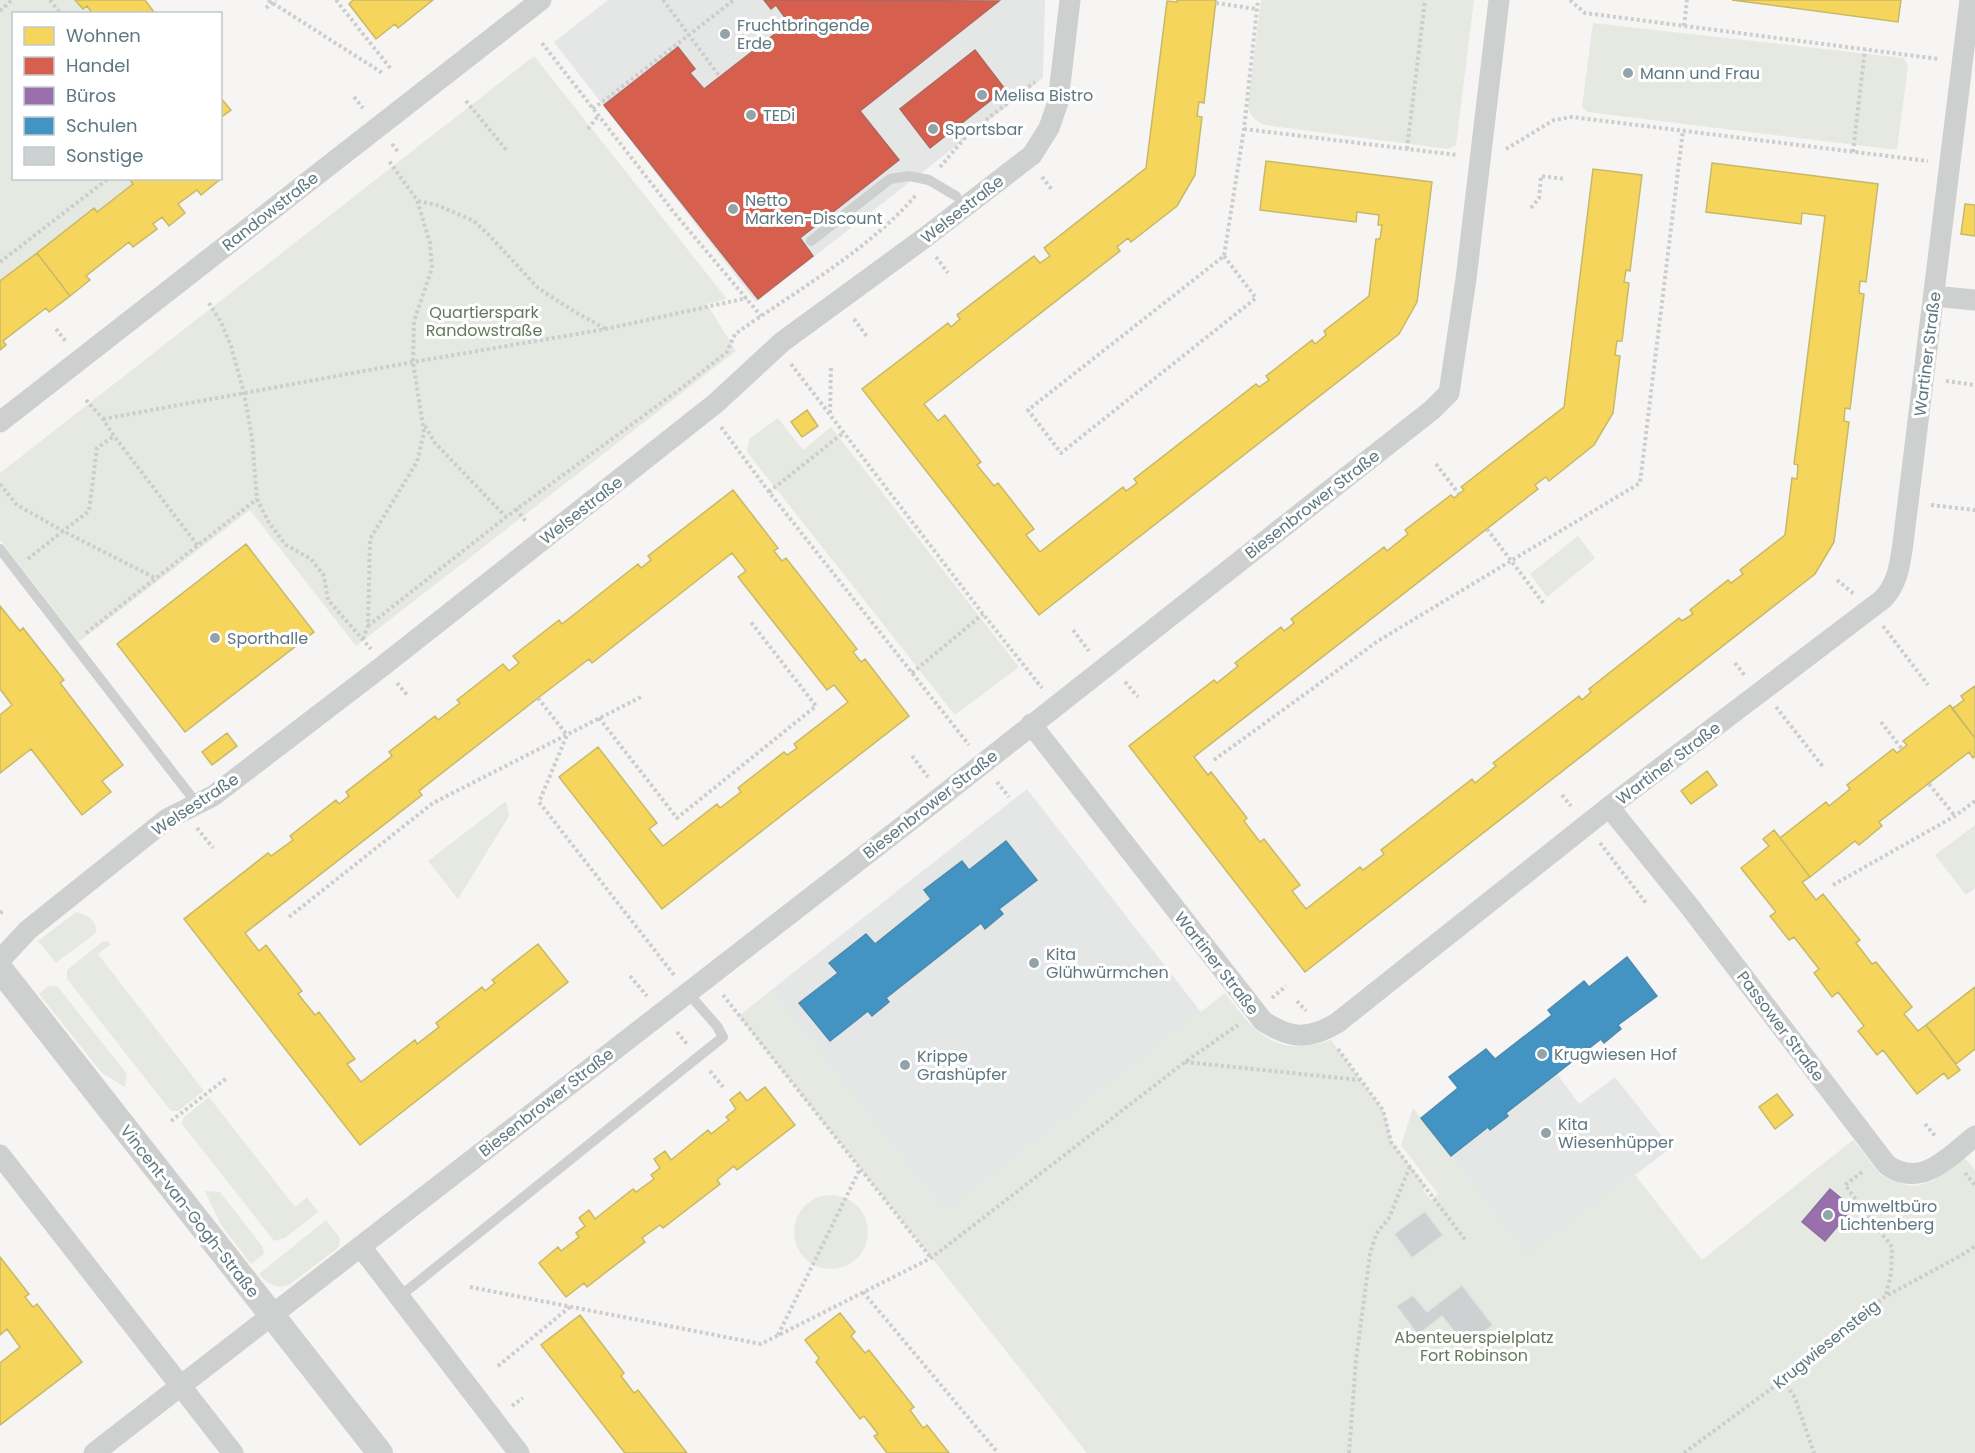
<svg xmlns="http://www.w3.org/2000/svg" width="1975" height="1453" font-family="Poppins,sans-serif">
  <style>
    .built { fill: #e5e7e6 }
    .green { fill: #e6e9e2 }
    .homes { fill: #f6d55c; stroke: #c8b967; stroke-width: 1.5 }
    .shops { fill: #d6604d; stroke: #b2675d; stroke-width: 1.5 }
    .offices { fill: #9970ab; stroke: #87729e; stroke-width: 1.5 }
    .schools { fill: #4393c3; stroke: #4b8baf; stroke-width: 1.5 }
    .building { fill: #ced1d1; stroke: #e5e4e4; stroke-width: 1.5 }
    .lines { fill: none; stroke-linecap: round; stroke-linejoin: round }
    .path { stroke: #cccdce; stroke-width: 4; stroke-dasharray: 3 3; stroke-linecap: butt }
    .service { stroke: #cecfcf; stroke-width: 10 }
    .minor { stroke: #cecfcf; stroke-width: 21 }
    .tertiary { stroke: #cecfcf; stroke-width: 26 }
    .poi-dot { fill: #93a3a9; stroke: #fff; stroke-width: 2 }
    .labels { text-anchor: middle; stroke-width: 6; stroke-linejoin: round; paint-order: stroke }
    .poi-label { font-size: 16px; fill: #5e7781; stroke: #fff; text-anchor: start }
    .street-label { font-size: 16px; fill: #5e7781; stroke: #fff }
    .park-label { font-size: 16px; fill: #66785e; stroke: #fff }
  </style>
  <rect width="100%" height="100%" fill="#f6f5f4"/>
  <!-- built -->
  <path class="built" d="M608,0H1045L1043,78L756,302L554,42Z
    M1027,789L1201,1012L945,1213L770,991Z
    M1528,1034L1579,1104L1615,1077L1671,1148L1528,1255L1421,1118Z"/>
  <!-- green -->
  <path class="green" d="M0,0H75L83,9L87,6L93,13L14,14V178H132L133,184L97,212L94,208L0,281Z
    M1261,0H1474L1456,145L1448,149L1265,125C1256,121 1252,118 1248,108Z
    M1593,23L1904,58L1908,66L1897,150L1587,112L1582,106Z
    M534,56L727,299L707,304L736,351L356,646L250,510L79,642L0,540V473Z
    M778,418L803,450L831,427L1019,667L955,715L747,452L749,439Z
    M1578,536L1595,558L1547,597L1530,574Z
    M506,801L509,816L458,899L428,861Z
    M1975,825V888L1966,895L1935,855Z
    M76,912C88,915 97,920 96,933L56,963L38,941Z
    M108,941L111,944L98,954L204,1091L178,1111H171L67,979V970L102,942Z
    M53,986L58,987L127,1074L125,1087L102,1073L39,994L47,987Z
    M770,991L945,1213L1225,993C1256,1034 1275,1058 1331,1040L1383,1110L1392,1142L1426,1187L1423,1190L1431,1200L1438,1194L1401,1145L1413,1108L1528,1254L1635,1175L1702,1260L1853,1140L1881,1175L1906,1185L1916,1186L1932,1181L1965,1158L1975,1170V1453H1087L739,1016Z
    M209,1097L295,1207L307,1197L318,1212L285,1238L274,1241L182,1124L183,1118Z
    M205,1191L220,1192L263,1247L264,1254L251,1264L221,1225Z
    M794 1232a37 37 0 1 1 74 0a37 37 0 1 1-74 0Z
    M326,1220L340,1238L339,1247L289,1285C276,1289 267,1284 259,1274Z"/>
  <!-- homes -->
  <path class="homes" d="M75,0H145L154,12L93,14L87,6L83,9Z
    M353,0H433L398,28L395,24L376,39L349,4Z
    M1177,0H1216L1204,103L1199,102L1197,116L1202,117L1195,175L1177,206L1131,242L1128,238L1117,247L1120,251L924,404L938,421L945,415L981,462L977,465L994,486L998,483L1034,529L1026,535L1040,552L1123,487L1126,491L1137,483L1134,479L1256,384L1259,387L1269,380L1266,376L1312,340L1315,344L1326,335L1324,331L1369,296L1376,239H1380L1382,225H1378L1379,215L1357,212L1356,222L1260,210L1266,161L1432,182L1417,302L1399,334L1039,615L862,389L948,323L951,327L960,319L957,315L1034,256L1040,263L1050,256L1044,248L1146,168L1167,1L1177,2Z
    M1732,0H1901L1898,22Z
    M220,97L231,110L220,118Z
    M1712,163L1878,184L1866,282L1860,281L1859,293L1864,294L1850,409L1845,408L1844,421L1849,422L1834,542L1815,574L1305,972L1129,746L1214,680L1217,683L1238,666L1235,663L1281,627L1284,631L1294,623L1291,619L1384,547L1387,551L1408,534L1405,530L1451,495L1454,498L1464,490L1461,487L1564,407L1593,169L1642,175L1630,271L1626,270L1624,282L1629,283L1622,341H1617L1615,355L1620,356L1613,413L1594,445L1549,481L1546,477L1535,485L1538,489L1194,757L1208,775L1211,772L1247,818L1244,821L1260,842L1264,839L1300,885L1292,891L1306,909L1360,867L1363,870L1384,854L1381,850L1472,779L1475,783L1496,766L1493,763L1579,696L1582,700L1591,692L1589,689L1679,618L1682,621L1693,614L1690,610L1728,580L1731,583L1743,574L1740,570L1785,535L1792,478L1797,479L1798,465L1794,464L1825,216L1802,213L1801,224L1706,212Z
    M220,176L222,178L201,195L197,190L178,204L185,213L169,226L162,217L153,224L157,229L133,247L129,242L86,276L90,280L70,296L37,253L94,208L97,212L133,184L130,180L132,178H220Z
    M1965,204L1975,205V236L1961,234Z
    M37,253L70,296L49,312L46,308L3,341L6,345L0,350V281Z
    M807,410L818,426L802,437L791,422Z
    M733,490L778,548L774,551L782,561L786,558L857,649L853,652L861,662L865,659L909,716L662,909L559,777L598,747L657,823L649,829L663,846L717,804L720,808L741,792L738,788L784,752L787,755L797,748L794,744L848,702L834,685L827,690L738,577L746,571L732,553L592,663L589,659L538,698L419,791L422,795L245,933L259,951L266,945L302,991L298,994L315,1015L319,1012L355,1059L347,1064L361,1082L415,1040L417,1044L439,1027L436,1023L482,987L485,991L495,983L492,980L538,944L568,982L360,1145L184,919L268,853L271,856L293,840L290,836L336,800L339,804L349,796L346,792L392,756L389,752L435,716L438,720L460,703L457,700L503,664L509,671L519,663L513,656L559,620L562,624L638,564L641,568L651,560L648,556Z
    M246,544L314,632L185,732L117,644Z
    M0,606L20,631L23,628L64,680L60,683L123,765L102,781L111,792L82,815L31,749L0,773V715L12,705L0,689Z
    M1975,686V738L1952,709L1964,700L1961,696Z
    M1950,705L1975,738V756L1973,758L1969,752L1879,822L1882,826L1859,845L1855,841L1810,877L1780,838L1826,802L1829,806L1850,789L1847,785L1893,749L1897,753L1907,745L1903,741Z
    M227,733L237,746L212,765L202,752Z
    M1707,771L1717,785L1691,804L1681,791Z
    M1774,830L1810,877L1802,882L1816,900L1823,894L1860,940L1856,943L1872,964L1876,962L1912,1007L1904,1014L1918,1031L1926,1025L1960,1070L1948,1079L1944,1073L1917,1094L1883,1050L1877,1055L1858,1031L1864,1026L1838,992L1832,997L1814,973L1819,969L1794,937L1789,940L1770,916L1776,912L1741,868L1769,846L1763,839Z
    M1975,987V1049L1956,1064L1926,1025Z
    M765,1087L795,1125L737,1170L734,1166L717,1180L720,1184L663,1228L660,1225L642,1238L645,1242L587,1287L584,1283L566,1297L539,1263L558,1247L561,1251L579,1237L576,1233L585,1226L579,1218L589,1210L595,1219L633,1189L636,1192L654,1179L651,1175L660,1168L654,1159L665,1151L671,1160L708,1130L711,1134L729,1120L726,1117L736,1109L730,1100L740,1092L747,1101Z
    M1777,1094L1793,1115L1775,1129L1759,1107Z
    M0,1257L29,1294L25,1297L33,1307L37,1304L82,1362L0,1425V1363L20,1347L7,1329L0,1335Z
    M840,1313L855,1332L851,1336L865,1353L869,1350L914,1407L910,1410L923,1428L927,1425L949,1453H887L874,1436L878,1434L864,1416L860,1419L816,1362L819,1358L805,1340Z
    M580,1315L624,1373L621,1376L634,1393L638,1390L687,1453H625L541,1345Z"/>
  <!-- shops -->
  <path class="shops" d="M764,0L999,1L860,111L899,160L800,238L813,256L758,299L604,105L678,47L695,69L690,73L704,89L789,23L776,5L771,9Z
    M975,50L1005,89L930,148L900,109Z"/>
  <!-- offices -->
  <path class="offices" d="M1830,1189L1853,1208L1825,1241L1802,1222Z"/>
  <!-- schools -->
  <path class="schools" d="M1006,841L1037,880L999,909L1003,914L985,929L981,923L886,998L889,1002L872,1016L868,1011L830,1041L799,1003L838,973L829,963L866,934L875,944L931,899L924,890L962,861L969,870Z
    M1627,957L1657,996L1618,1025L1621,1029L1604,1043L1601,1039L1506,1113L1508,1116L1490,1130L1488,1127L1451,1156L1421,1118L1458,1088L1449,1077L1486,1049L1495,1059L1552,1015L1548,1010L1584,981L1589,987Z"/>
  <!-- building -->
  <path class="building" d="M1425,1211L1443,1235L1412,1258L1394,1234Z
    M1462,1285L1493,1325L1465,1346L1442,1316L1418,1335L1396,1306L1413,1295L1427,1312Z"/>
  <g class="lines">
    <!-- path -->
    <path class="path" d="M50,0L61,14
      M268,0L384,74
      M336,0L391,69
      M663,0L720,77
      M1570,0L1585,13L1939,59
      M1216,3L1256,9
      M266,8L276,0
      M0,11L12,0
      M1684,26L1687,0
      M542,43L676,215L761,316
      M354,97L363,108
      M466,101L508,152
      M593,109L734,0
      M588,129L598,116
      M1244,129L1457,155
      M392,144L399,153
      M1407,149L1425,0
      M1506,149L1554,120L1572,117L1928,161
      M1853,152L1865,49
      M940,167L969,133L1035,82
      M1042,177L1053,191
      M418,201L437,205L474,221L489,235L538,288L575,312L606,329
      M1531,208L1539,198L1541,176L1565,179
      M1224,256L1256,298L1061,453L1028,410L1224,256L1244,129L1258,0
      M936,257L948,273
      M0,262L109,178
      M209,303L221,322L231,346L244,393L252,438L257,499L269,523L286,545L311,559L324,576L328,600L371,649
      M854,319L868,338
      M56,329L67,343
      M791,364L983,614L1042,688
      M1946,381L1975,385
      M86,400L103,419L114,436L198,546
      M830,413L831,366
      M103,419L413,362L606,329L747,298
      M425,426L435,443L506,517
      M721,427L769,492L969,745
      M1436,464L1459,494
      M0,484L17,505L63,531L89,511L97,448L114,436
      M769,492L843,433
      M1931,505L1975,510
      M516,509L527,523
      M1487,529L1544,604
      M28,559L63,531L157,579
      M1837,580L1854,594
      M368,626L506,517L684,386L727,352L735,334C793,293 870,249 916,195
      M1883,626L1928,685
      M1073,630L1089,651
      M86,633L257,499
      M363,639L368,626L370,539L417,462L424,432L413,362L414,321L432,268L430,243L417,200L389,161
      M1735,663L1745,676
      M912,673L983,614
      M1125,682L1138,697
      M397,683L408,696
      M538,698L567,735L539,802L674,975
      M1776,707L1824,768
      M599,718L677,818L816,706L750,621
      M1881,722L1902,749
      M912,756L928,777
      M1214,760L1378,641L1640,483L1683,130
      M997,782L1009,797
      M1929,784L1955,816
      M1562,795L1571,806
      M197,828L213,848
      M1600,843L1646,903
      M1833,885L1955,816L1975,801
      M0,913L3,911
      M289,917L433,803L643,696
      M630,976L647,996
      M723,995L931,1258
      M1272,998L1286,986
      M1297,1001L1306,1011
      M677,1032L687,1044
      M1338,1049L1383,1110L1391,1142L1466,1241
      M1185,1062L1360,1080
      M710,1071L723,1087
      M171,1121L228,1077
      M1925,1124L1936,1137
      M1862,1172L1845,1185L1892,1247L1891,1273L1886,1295
      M1965,1173L1975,1185
      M470,1287L761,1344L931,1258L1185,1062L1238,1025
      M863,1292L998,1453
      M778,1335L860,1169
      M498,1366L571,1306
      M1783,1380L1795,1398L1814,1453
      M512,1406L523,1398
      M1349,1453L1356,1360L1370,1254L1376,1234L1389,1218L1410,1166
      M1684,1453L1783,1380L1886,1296L1962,1255L1975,1246"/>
    <!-- service -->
    <path class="service" d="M811,241L890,179L909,176L929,180L956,196
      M0,549L197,804
      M399,1297L723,1037L717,1026L687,992"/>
    <!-- minor -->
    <path class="minor" d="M1934,296L1975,300
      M0,422L541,0
      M1031,724L1263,1021C1290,1039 1309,1040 1337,1023L1609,807L1883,599C1898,583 1900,564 1903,543L1970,0
      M1609,807L1690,907L1887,1165C1922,1189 1948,1157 1975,1136
      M0,960L28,930L167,819L213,796L384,665L716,403L782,342L927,236L1032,155L1049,128L1058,102L1070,0
      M0,1155L233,1453
      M361,1247L519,1453
      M94,1453L938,799L1400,435L1432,410L1449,393L1466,279L1499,0"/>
    <!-- tertiary -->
    <path class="tertiary" d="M0,969L380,1453"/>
  </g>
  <!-- markers -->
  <g class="poi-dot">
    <circle cx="725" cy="34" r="6"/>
    <circle cx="1628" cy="73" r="6"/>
    <circle cx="982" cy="95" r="6"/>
    <circle cx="751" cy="115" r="6"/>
    <circle cx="933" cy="129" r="6"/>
    <circle cx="733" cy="209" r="6"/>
    <circle cx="215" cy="638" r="6"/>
    <circle cx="1034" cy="963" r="6"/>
    <circle cx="1542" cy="1054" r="6"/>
    <circle cx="905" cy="1065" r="6"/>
    <circle cx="1546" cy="1133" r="6"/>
    <circle cx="1828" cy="1215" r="6"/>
  </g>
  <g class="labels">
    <!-- poi labels -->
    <g class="poi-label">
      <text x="737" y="31">Fruchtbringende<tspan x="737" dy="18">Erde</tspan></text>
      <text x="1640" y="79">Mann und Frau</text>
      <text x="994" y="101">Melisa Bistro</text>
      <text x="763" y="121">TEDi</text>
      <text x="945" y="135">Sportsbar</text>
      <text x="745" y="206">Netto<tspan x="745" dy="18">Marken-Discount</tspan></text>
      <text x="227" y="644">Sporthalle</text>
      <text x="1046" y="960">Kita<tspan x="1046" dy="18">Glühwürmchen</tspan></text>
      <text x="1554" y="1060">Krugwiesen Hof</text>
      <text x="917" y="1062">Krippe<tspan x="917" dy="18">Grashüpfer</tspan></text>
      <text x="1558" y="1130">Kita<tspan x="1558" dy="18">Wiesenhüpper</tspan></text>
      <text x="1840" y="1212">Umweltbüro<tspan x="1840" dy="18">Lichtenberg</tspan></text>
    </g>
    <!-- street labels -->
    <g class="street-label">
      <text transform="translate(962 209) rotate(-38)" y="6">Welsestraße</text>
      <text transform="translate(270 211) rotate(-38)" y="6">Randowstraße</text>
      <text transform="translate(1927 354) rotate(-83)" y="6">Wartiner Straße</text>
      <text transform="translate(1312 504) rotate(-38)" y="6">Biesenbrower Straße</text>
      <text transform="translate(581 510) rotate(-38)" y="6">Welsestraße</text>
      <text transform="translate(1668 763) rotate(-37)" y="6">Wartiner Straße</text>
      <text transform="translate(195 804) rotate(-33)" y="6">Welsestraße</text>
      <text transform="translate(930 804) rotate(-38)" y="6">Biesenbrower Straße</text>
      <text transform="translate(1217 963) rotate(52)" y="6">Wartiner Straße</text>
      <text transform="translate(1781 1026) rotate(53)" y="6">Passower Straße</text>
      <text transform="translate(546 1102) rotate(-38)" y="6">Biesenbrower Straße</text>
      <text transform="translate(190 1211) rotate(52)" y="6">Vincent-van-Gogh-Straße</text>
      <text transform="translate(1826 1344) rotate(-39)" y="6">Krugwiesensteig</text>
    </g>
    <!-- park labels -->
    <g class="park-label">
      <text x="484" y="318">Quartierspark<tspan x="484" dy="18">Randowstraße</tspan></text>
      <text x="1474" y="1343">Abenteuerspielplatz<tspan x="1474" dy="18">Fort Robinson</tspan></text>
    </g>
  </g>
  <!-- legend -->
  <rect x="12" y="12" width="210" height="168" fill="#ffffff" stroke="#bfc9cd" stroke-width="1.5"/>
  <rect x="24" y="27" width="30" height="18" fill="#f6d55c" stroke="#bfc9cd" stroke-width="1.5"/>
  <text x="66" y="42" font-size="18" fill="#5e7781">Wohnen</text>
  <rect x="24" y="57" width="30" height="18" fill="#d6604d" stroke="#bfc9cd" stroke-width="1.5"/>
  <text x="66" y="72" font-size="18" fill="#5e7781">Handel</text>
  <rect x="24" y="87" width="30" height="18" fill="#9970ab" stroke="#bfc9cd" stroke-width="1.5"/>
  <text x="66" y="102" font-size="18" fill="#5e7781">Büros</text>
  <rect x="24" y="117" width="30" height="18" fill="#4393c3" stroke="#bfc9cd" stroke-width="1.5"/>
  <text x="66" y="132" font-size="18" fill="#5e7781">Schulen</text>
  <rect x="24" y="147" width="30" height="18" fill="#ced1d1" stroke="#bfc9cd" stroke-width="1.5"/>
  <text x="66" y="162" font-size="18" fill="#5e7781">Sonstige</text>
</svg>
